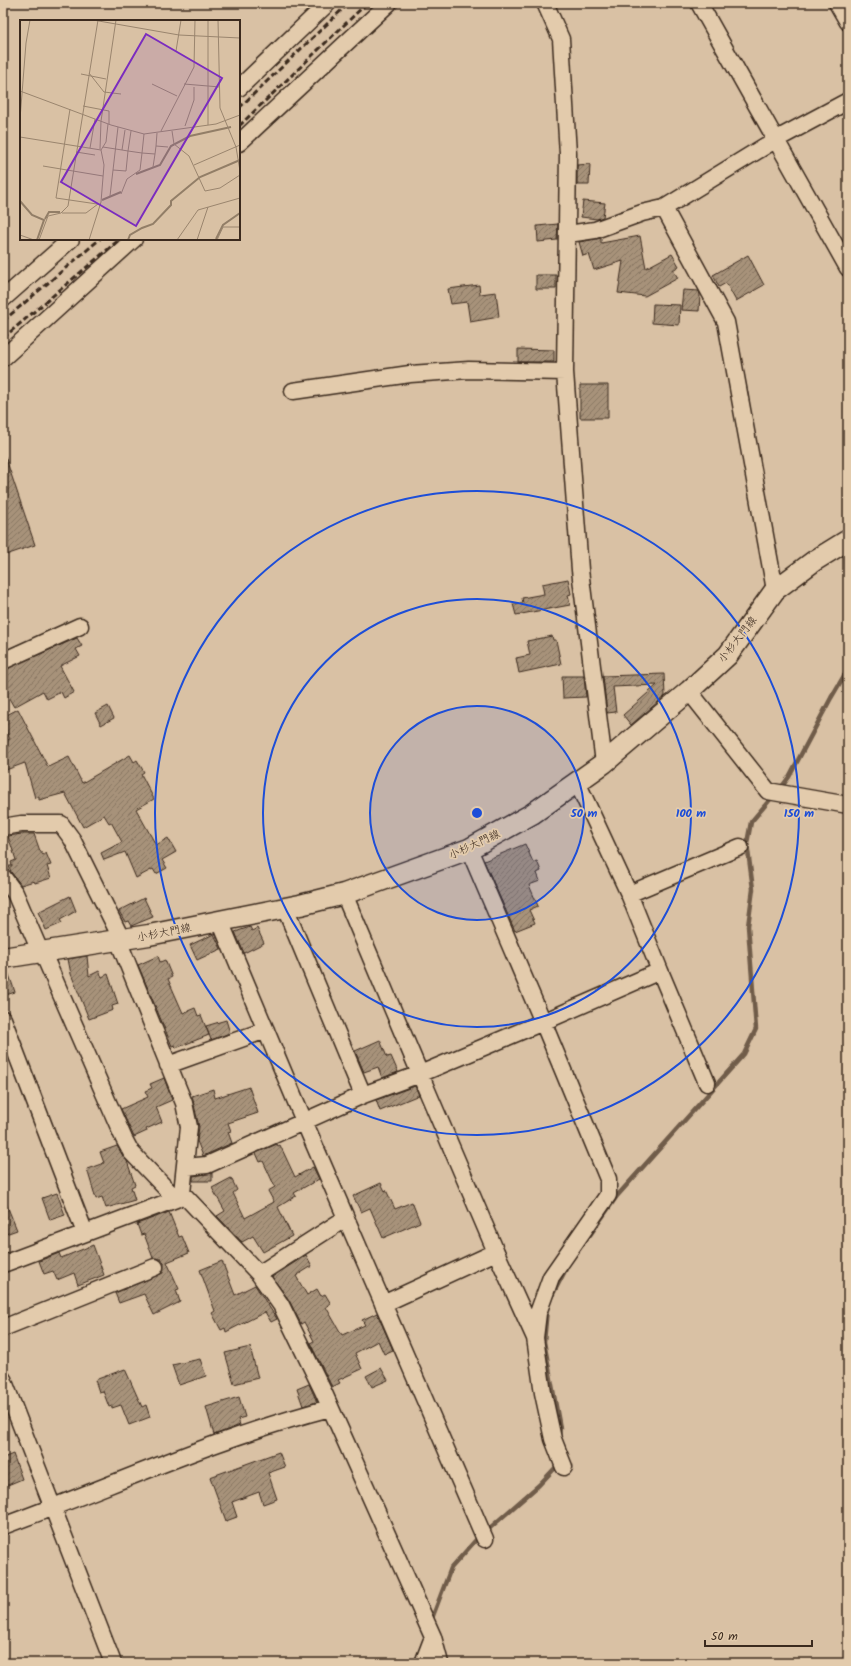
<svg xmlns="http://www.w3.org/2000/svg" width="851" height="1666" font-family="Kalam,'Klee One',sans-serif">
  <style>
    .lines { fill: none; stroke-linecap: round; stroke-linejoin: round }
    .stream { stroke: #6f5c4a; stroke-width: 4.5 }
    .building { fill: url(#building-hatch); stroke: #3b2a1e }
    .minor-casing { stroke: #3b2a1e; stroke-width: 19 }
    .major-casing { stroke: #3b2a1e; stroke-width: 23 }
    .minor { stroke: #e3cbac; stroke-width: 16 }
    .major { stroke: #e3cbac; stroke-width: 20 }
    .rail { stroke: #3b2a1e; stroke-width: 3; stroke-dasharray: 6 3; stroke-linecap: butt }
    .ring { fill: none; stroke: #1d4ed8; stroke-width: 2 }
    .labels { text-anchor: middle; stroke-width: 3.5; stroke-linejoin: round; paint-order: stroke }
    .street-label { font-size: 11px; fill: #3b2a1e; stroke: #e3cbac }
    .inset-river { fill: none; stroke: #927e67; stroke-width: 2 }
    .inset-road { fill: none; stroke: #9a856e; stroke-width: 1 }
    .view { fill: #7b2cbf; fill-opacity: 0.15; stroke: #7b2cbf; stroke-width: 2 }
    .inset-edge { fill: none; stroke: #3b2a1e; stroke-width: 2 }
    .centre { fill: #1d4ed8; stroke: #e3cbac; stroke-width: 2 }
    .ring-label { font-size: 12px; text-anchor: middle; font-weight: bold; fill: #1d4ed8; stroke: #e3cbac; stroke-width: 3.5; stroke-linejoin: round; paint-order: stroke }
  </style>
  <defs>
    <pattern id="building-hatch" width="6" height="6" patternUnits="userSpaceOnUse"><rect width="6" height="6" fill="#a7927a"/><path d="M-1 1l2-2M0 6l6-6M5 7l2-2" fill="none" stroke="#897763"/></pattern>
  </defs>
  <rect width="100%" height="100%" fill="#d9c1a4"/>
  <filter id="ink" filterUnits="userSpaceOnUse"><feTurbulence type="fractalNoise" baseFrequency=".025" numOctaves="2"/><feDisplacementMap in="SourceGraphic" scale="8" xChannelSelector="R" yChannelSelector="G"/><feConvolveMatrix kernelMatrix="1 2 1 2 8 2 1 2 1" color-interpolation-filters="sRGB"/></filter>
  <g filter="url(#ink)">
    <g class="lines">
      <!-- stream -->
      <path class="stream" d="M780,789L789,777L831,698L848,669
        M590,1235L617,1196L744,1054L756,1029L748,926L753,889L747,843L751,822L773,796
        M553,1294L566,1269
        M547,1309L544,1342L560,1428L559,1436
        M431,1621L451,1568L475,1541L539,1485L556,1467V1463"/>
    </g>
    <!-- building -->
    <path class="building" d="M590,164L589,185H577V165Z
      M583,201L605,203L603,217L597,219L581,217Z
      M558,224L557,240L538,242L537,226Z
      M640,236L646,268L672,254L679,266L673,270L678,278L645,296L618,293L623,261L594,270L589,254L583,256L579,242L601,238V243Z
      M748,255L764,285L736,301L726,283L719,287L713,275Z
      M536,275H556V289H536Z
      M479,285L480,294L496,292L499,317L470,322L467,302L451,304L448,289Z
      M683,290L699,291L700,295L699,311L681,310Z
      M653,304L680,305L679,325L652,323Z
      M518,349L554,350V362H518Z
      M580,385H608V418H580Z
      M3,456H5L35,545L3,556Z
      M568,579L571,594L568,595L570,605L516,615L513,604L523,603L522,598L544,594L542,584Z
      M552,636L553,640H556L561,664L519,673L516,658L530,655L527,641Z
      M77,638L82,646L76,649L80,656L60,666L74,692L64,698L61,692L47,699L43,691L14,707L3,688V670Z
      M664,674L665,696L631,725L623,715L657,685L613,687L616,712L607,713L603,676Z
      M562,676H584L586,697L563,698Z
      M108,706L114,718L101,725L95,713Z
      M18,709L48,767L69,757L82,783L130,755L134,762L137,760L144,772L141,774L154,799L136,809L156,845L168,838L176,852L162,860L167,868L156,874L153,869L136,878L125,852L104,860L101,853L122,842L111,822L109,823L104,815L83,827L65,793L39,800V797L35,798L25,763L3,771V742L10,739L3,725V717Z
      M22,834H34L40,851L43,855L46,853L51,865L47,866L51,878L35,883L34,881L21,885L11,872L9,866H12L11,862L16,860L8,836Z
      M525,844L533,862L537,861L541,871L537,873L540,881L529,885L538,906L529,910L535,923L515,931L484,861Z
      M70,896L76,911L60,920L62,923L46,930L38,912Z
      M144,898L153,917L131,926L128,921L125,922L119,911Z
      M250,927L252,931L257,928L264,943L244,953L235,932Z
      M214,934L221,949L197,960L190,945Z
      M87,956L89,976L99,971L102,977L108,974L118,1004L112,1006L113,1010L89,1019L71,974L68,959Z
      M158,956L160,962L165,960L172,977L168,979L183,1013L195,1008L198,1016L201,1015L209,1035L176,1048L175,1045L172,1046L138,965Z
      M3,969H7L15,992L3,996Z
      M226,1020L230,1033L211,1040L206,1026Z
      M380,1040L387,1057L391,1056L398,1072L382,1078L378,1067L364,1072L355,1051Z
      M164,1078L172,1100L156,1107L162,1122L146,1129L147,1131L134,1137L121,1109L148,1097L145,1091L152,1088L150,1084Z
      M415,1086L419,1095L380,1111L376,1100Z
      M249,1087L258,1113L228,1123L231,1131L228,1132L232,1143L203,1156L197,1141L199,1127L192,1096L213,1089L215,1098Z
      M277,1144L278,1146L280,1145L295,1177L313,1167L319,1179L294,1193L296,1196L278,1207L292,1236L263,1252L253,1236L242,1242L217,1216L225,1211L212,1188L231,1178L237,1190L233,1193L245,1218L274,1202L268,1191L275,1187L263,1161L260,1162L256,1153Z
      M117,1146L127,1161L135,1185L131,1187L135,1200L106,1208L102,1197L96,1199L87,1169L104,1163L100,1152Z
      M212,1173V1181H193V1176Z
      M381,1183L385,1191L386,1190L395,1209L412,1202L420,1222L383,1238L370,1208L361,1212L353,1196Z
      M57,1193L65,1215L50,1220L42,1198Z
      M3,1196L17,1230L3,1235Z
      M169,1212L179,1237L182,1236L189,1253L167,1262L179,1289L176,1290L180,1302L154,1315L144,1294L119,1303L115,1293L163,1273L164,1263L161,1259L153,1258L144,1234L141,1235L137,1224Z
      M93,1245L104,1275L78,1285L74,1273L57,1280L53,1271L44,1274L39,1261L59,1253L61,1258Z
      M306,1255L312,1266L296,1276L307,1295L317,1289L321,1296L325,1294L331,1304L326,1307L342,1335L365,1325L362,1320L377,1313L393,1350L384,1354L378,1341L355,1353L362,1369L338,1380L340,1383L332,1387L310,1343L314,1341L304,1322L301,1324L289,1300L272,1277Z
      M222,1261L235,1295L255,1285L277,1319L271,1322L265,1312L226,1332L225,1328L221,1330L212,1313L215,1311L200,1270Z
      M250,1347L258,1378L234,1384L225,1353Z
      M200,1359L206,1376L179,1385L172,1365Z
      M381,1368L388,1380L372,1387L366,1376Z
      M125,1369L142,1407L146,1405L150,1417L129,1425L121,1405L112,1408V1406L109,1407L103,1391L99,1392L95,1380Z
      M309,1384L317,1402L303,1406L297,1389Z
      M239,1397L245,1417L238,1419L240,1425L214,1435L206,1407Z
      M279,1452L285,1467L268,1473L277,1499L263,1504L259,1492L232,1502L237,1517L226,1521L210,1477Z
      M13,1454L22,1479L3,1487V1458Z"/>
    <g class="lines">
      <!-- minor casing -->
      <g class="minor-casing">
        <path id="minor" d="M545,3L561,39L568,154L565,372L580,570L604,763
          M699,3L848,268
          M837,3L848,22
          M239,88L328,3
          M239,143L389,3
          M664,208L726,322L775,590
          M568,234L595,230L642,213L664,208L775,140L848,101
          M3,299L71,239
          M3,358L134,239
          M293,391L410,374L469,370L565,372
          M3,661L80,626
          M689,691L768,791L848,805
          M577,782L629,894
          M3,827L21,824H61L72,839L122,940
          M469,849L543,1022L420,1074L496,1252L535,1338
          M3,877L15,893L40,951
          M344,894L420,1074L363,1095
          M220,921L304,1121L485,1539
          M42,951L124,1139L131,1152L176,1199
          M660,971L707,1083
          M3,1019L85,1233
          M168,1065L266,1030
          M185,1167L207,1165L363,1095L285,908
          M182,1193L259,1274L281,1305L323,1391L433,1637L440,1663
          M3,1264L176,1199L182,1193L189,1127L184,1103L118,940
          M259,1274L346,1218
          M383,1304L496,1252
          M3,1328L155,1267
          M3,1379L113,1663
          M564,1467L553,1439L543,1393L535,1338L538,1313L551,1277L608,1195V1179L543,1022L660,971L629,894L740,847
          M3,1526C112,1486 218,1437 330,1408
          M423,1663L433,1637"/>
      </g>
      <!-- major casing -->
      <g class="major-casing">
        <path id="major" d="M3,958L149,935L300,905L344,894L469,849L532,814L604,763L689,691L728,655L775,590L814,561L848,540"/>
      </g>
      <!-- minor -->
      <use href="#minor" class="minor"/>
      <!-- major -->
      <use href="#major" class="major"/>
      <!-- rail -->
      <path class="rail" d="M239,108L349,3
        M239,126L367,3
        M3,321L100,239
        M3,338L120,239"/>
    </g>
  </g>
  <!-- distance rings -->
  <circle cx="477" cy="813" r="107" fill="#1d4ed8" fill-opacity=".12"/>
  <g class="ring">
    <circle cx="477" cy="813" r="107"/>
    <circle cx="477" cy="813" r="214"/>
    <circle cx="477" cy="813" r="322"/>
  </g>
  <g class="labels">
    <!-- street labels -->
    <g class="street-label">
      <text transform="translate(737 639) rotate(-52)" y="4">小杉大門線</text>
      <text transform="translate(474 844) rotate(-25)" y="4">小杉大門線</text>
      <text transform="translate(164 932) rotate(-11)" y="4">小杉大門線</text>
    </g>
  </g>
  <!-- overview -->
  <g transform="translate(20 20)">
    <rect width="220" height="220" fill="#d9c1a4"/>
    <path class="inset-river" d="M116,154L140,145L151,126L170,116L211,107M82,180L101,172M0,181L12,195L24,200L17,220M25,199L29,192H40M196,219L203,205L220,193M108,220L110,215L122,208L133,204L151,185V181L180,157L220,140"/>
    <path class="inset-road" d="M73,0L159,15L220,18M198,0L200,88L216,127L220,151M156,31L161,0M69,53L84,72L101,74M61,54L86,59M132,64L157,76M164,64L200,67M0,71L91,105L124,114L196,104L220,95M63,86L89,91V104M50,89L36,178L77,184M0,99L6,23L10,0M81,101L96,0M188,105V0M165,106L174,80V67M141,111L174,47L175,0M152,111L154,124L169,136L185,171L200,168L220,155M0,117L81,130M136,126L137,113M83,127L102,130L105,110M70,128L75,99M80,129L81,101M102,130L108,131L111,111M56,132L75,135M174,145L220,125M23,146L83,156M133,147L135,134M93,150L106,151L108,131L122,133L124,114M101,174L107,159L120,150L122,133L135,134L136,126L148,127M90,176L98,107M42,193H66L78,184M0,215L14,220M19,220L28,196L41,193L48,186L78,0M69,220L81,182L84,145L81,130L86,122L88,104M157,220L178,190L220,178M177,220L188,187M197,220L203,207H220"/>
    <path class="view" d="M126,14L202,58L116,206L41,162Z"/>
    <rect width="220" height="220" class="inset-edge"/>
  </g>
  <circle cx="477" cy="813" r="6" class="centre"/>
  <g class="ring-label">
    <text x="584" y="817">50 m</text>
    <text x="691" y="817">100 m</text>
    <text x="799" y="817">150 m</text>
  </g>
  <!-- margin -->
  <rect width="851" height="1666" fill="none" stroke="#e3cbac" stroke-width="16"/>
  <rect x="8" y="8" width="835" height="1650" fill="none" stroke="#3b2a1e" stroke-width="1.5" filter="url(#ink)"/>
  <!-- scale -->
  <path d="M705 1640v6h107v-6" fill="none" stroke="#3b2a1e" stroke-width="2"/>
  <text x="711" y="1640" font-size="12" fill="#3b2a1e" stroke="#e3cbac" stroke-width="3" paint-order="stroke">50 m</text>
</svg>
